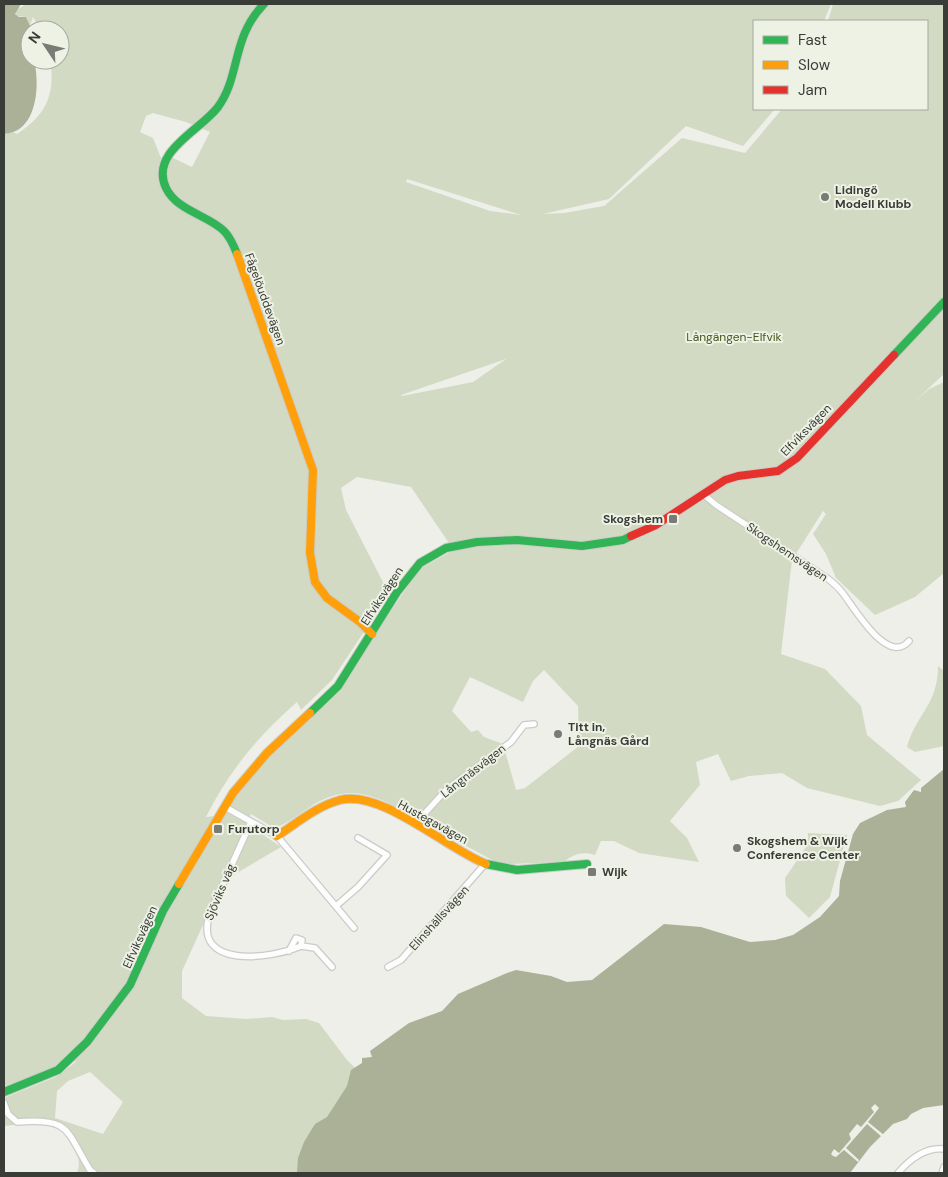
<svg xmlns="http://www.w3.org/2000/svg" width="948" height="1177" font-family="'DM Sans',sans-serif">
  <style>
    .green { fill: #d3dac3; fill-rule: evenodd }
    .water { fill: #aab196 }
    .pier { fill: #edefe8 }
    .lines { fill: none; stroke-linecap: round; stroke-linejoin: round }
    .street-casing { stroke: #cbccc7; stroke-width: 8 }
    .fast-casing { stroke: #cbccc7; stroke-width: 10 }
    .slow-casing { stroke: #cbccc7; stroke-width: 10 }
    .jam-casing { stroke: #cbccc7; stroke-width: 10 }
    .street { stroke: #fcfdfc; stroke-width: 5.5 }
    .fast { stroke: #30b455; stroke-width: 8 }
    .slow { stroke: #ff9f0a; stroke-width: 8 }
    .jam { stroke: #e5322d; stroke-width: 8 }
    .poi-dot { fill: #797b75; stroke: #eef2e5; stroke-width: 2 }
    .labels { text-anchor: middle; stroke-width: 4; stroke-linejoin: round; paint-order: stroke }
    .poi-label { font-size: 12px; font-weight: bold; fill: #3a3c37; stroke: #eef2e5; text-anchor: start }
    .street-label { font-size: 12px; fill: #3a3c37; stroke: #eef2e5 }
    .park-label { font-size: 12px; fill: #49561d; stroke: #eef2e5 }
  </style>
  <rect width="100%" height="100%" fill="#edefe8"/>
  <!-- green -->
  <path class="green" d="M26,4H831L824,21H754V109H775L743,146L686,126L609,199L543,214L564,213L604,206L682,138L745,153L782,109H927V21H828L833,4H944V374L915,401L929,389L944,382V573L915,597L875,615L836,578L826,554L813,534L826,514L823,511L792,560L781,654L825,669L861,706L867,735L921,780L898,801L880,806L807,788L782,773L749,776L731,781L718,754L696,762L700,785L670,821L687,838L699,862L639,853L614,841H601L595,855C583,851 573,854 564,862L509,864L494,861L446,835L444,838C408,817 368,776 320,801C304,809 291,823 274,828L251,814L246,823L281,847L223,881L182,971V998L206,1016L246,1019L272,1017L283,1020L306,1019L319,1023L347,1060L463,1173H77C81,1162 78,1154 72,1144C54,1115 34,1124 4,1126V1098L56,1077L77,1061L4,1086V134L13,132L17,134C45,116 56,95 50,60H60V30H41L33,17L30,25L26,17L17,16L15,11ZM153,113L186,122L210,132L192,167L169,156L161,158L153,138L140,132L146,116ZM407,179L521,215L490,211L406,182ZM506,359L473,382L402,396L401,395ZM357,477L411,487L449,543L452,551L423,567L415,575L343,683L254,770L239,788L223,815L206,817C229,771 258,736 297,702L301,710L332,680L389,594L346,510L341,488ZM544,670L578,706L579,746L525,788L516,790L503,744L484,737L478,730L471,732L452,711L470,677L523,702L533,681ZM90,1072L123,1102L103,1134L55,1118L57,1091L68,1081Z
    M938,666L944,671V746L915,752L907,747C916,714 938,705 938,666Z
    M808,833L847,835L830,897L809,918L786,896L785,878L808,844Z"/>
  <!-- water -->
  <path class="water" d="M4,4H21L15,14L19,17H26L32,30L30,60H34C40,84 38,132 4,134Z
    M944,769V1105L923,1108L911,1114L907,1119L893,1124L870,1147L850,1173H297L298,1158L304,1142L315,1124L327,1117L347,1086L351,1070L362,1063V1058L372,1057L370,1051L409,1023L442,1011L458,994L507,973L516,970L551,976L567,982L592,980L664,924L701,927L750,942L775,940L793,935L820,917L839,896L840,881L853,834L860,823L887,810L906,807L905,802L914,790L921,792V788Z"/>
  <!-- pier -->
  <path class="pier" d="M875,1104L879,1108L868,1122L884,1135L882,1137L867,1124L846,1148L859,1160L858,1162L844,1150L836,1157L833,1156L831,1154L834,1149L839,1153L851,1139L849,1134L857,1124L861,1127L874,1112L871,1108Z"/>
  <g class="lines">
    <!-- street casing -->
    <g class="street-casing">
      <path id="street" d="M703,494L716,505L827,578C832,582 837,586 841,591C853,605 887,667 909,641
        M225,807L277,836L354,928
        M251,822L210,913C191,970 271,959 301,946L302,940L296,938L289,951
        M415,824L447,789L511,742L524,725L534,724
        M336,906L358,887L387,855L358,838
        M301,946L315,948L332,967
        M388,967L401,960L485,864
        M4,1103L8,1114L17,1122C71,1118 65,1129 90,1170L94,1173
        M898,1173C910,1159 925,1147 944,1149
        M942,1173L944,1167"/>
    </g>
    <!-- fast casing -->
    <g class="fast-casing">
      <path id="fast" d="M237,254C234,246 230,237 224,231C208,215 177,211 166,188C149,152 201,130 218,107C241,75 231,38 264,4
        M894,355L944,302
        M310,713L338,686L397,592L420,563L446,548L477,542L517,540L582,546L623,540L631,536
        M486,864L517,870L587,864
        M4,1092L58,1070L87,1042L130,985L163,911L179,884"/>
    </g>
    <!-- slow casing -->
    <g class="slow-casing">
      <path id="slow" d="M237,254L313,470L310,553L315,582L327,598L360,622L372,634
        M277,836C297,823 317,806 340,800C381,789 447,849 486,864
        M179,884L233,793L267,753L310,713"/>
    </g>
    <!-- jam casing -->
    <g class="jam-casing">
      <path id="jam" d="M631,536L656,525L725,480L738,476L778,471L797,458L894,355"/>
    </g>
    <!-- street -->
    <use href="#street" class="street"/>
    <!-- fast -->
    <use href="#fast" class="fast"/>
    <!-- slow -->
    <use href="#slow" class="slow"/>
    <!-- jam -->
    <use href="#jam" class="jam"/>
  </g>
  <!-- markers -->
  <g class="poi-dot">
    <circle cx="825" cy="197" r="5"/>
    <rect x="668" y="514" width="10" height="10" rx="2.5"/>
    <circle cx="558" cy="734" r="5"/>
    <rect x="213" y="824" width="10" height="10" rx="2.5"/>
    <circle cx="737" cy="848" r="5"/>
    <rect x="587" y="867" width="10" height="10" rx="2.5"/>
  </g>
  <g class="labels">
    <!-- poi labels -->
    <g class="poi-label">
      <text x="835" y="194">Lidingö<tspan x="835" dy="14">Modell Klubb</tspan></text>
      <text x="663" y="523" text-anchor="end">Skogshem</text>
      <text x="568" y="731">Titt in,<tspan x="568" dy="14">Långnäs Gård</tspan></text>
      <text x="228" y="833">Furutorp</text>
      <text x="747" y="845">Skogshem &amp; Wijk<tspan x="747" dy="14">Conference Center</tspan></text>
      <text x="602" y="876">Wijk</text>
    </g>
    <!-- street labels -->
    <g class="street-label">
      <text transform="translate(265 299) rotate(70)" y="4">Fågelöuddevägen</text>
      <text transform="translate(806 430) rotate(-46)" y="4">Elfviksvägen</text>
      <text transform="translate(787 552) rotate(34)" y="4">Skogshemsvägen</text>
      <text transform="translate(382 596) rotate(-57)" y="4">Elfviksvägen</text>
      <text transform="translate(473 771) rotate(-38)" y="4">Långnäsvägen</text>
      <text transform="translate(433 822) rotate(29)" y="4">Hustegavägen</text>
      <text transform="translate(220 892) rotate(-67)" y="4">Sjöviks väg</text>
      <text transform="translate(439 918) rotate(-48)" y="4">Elinshällsvägen</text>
      <text transform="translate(140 937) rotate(-66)" y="4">Elfviksvägen</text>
    </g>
    <!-- park labels -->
    <g class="park-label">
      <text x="734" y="341">Långängen-Elfvik</text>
    </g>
  </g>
  <!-- border -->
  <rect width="948" height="1177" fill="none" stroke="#3a3c37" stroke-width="10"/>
  <!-- legend -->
  <rect x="753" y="20" width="175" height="90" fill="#eef2e5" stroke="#a6a99f"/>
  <rect x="763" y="36" width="25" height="8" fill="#30b455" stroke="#a6a99f"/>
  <text x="798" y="45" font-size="15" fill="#3a3c37">Fast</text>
  <rect x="763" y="61" width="25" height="8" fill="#ff9f0a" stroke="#a6a99f"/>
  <text x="798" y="70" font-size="15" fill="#3a3c37">Slow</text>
  <rect x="763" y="86" width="25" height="8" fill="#e5322d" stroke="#a6a99f"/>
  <text x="798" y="95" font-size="15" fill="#3a3c37">Jam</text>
  <!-- north arrow -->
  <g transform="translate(45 45) rotate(305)"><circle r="24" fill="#eef2e5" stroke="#a6a99f"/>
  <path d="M0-4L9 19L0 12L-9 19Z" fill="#797b75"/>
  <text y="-8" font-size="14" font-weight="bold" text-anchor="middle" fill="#3a3c37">N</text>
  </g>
</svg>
